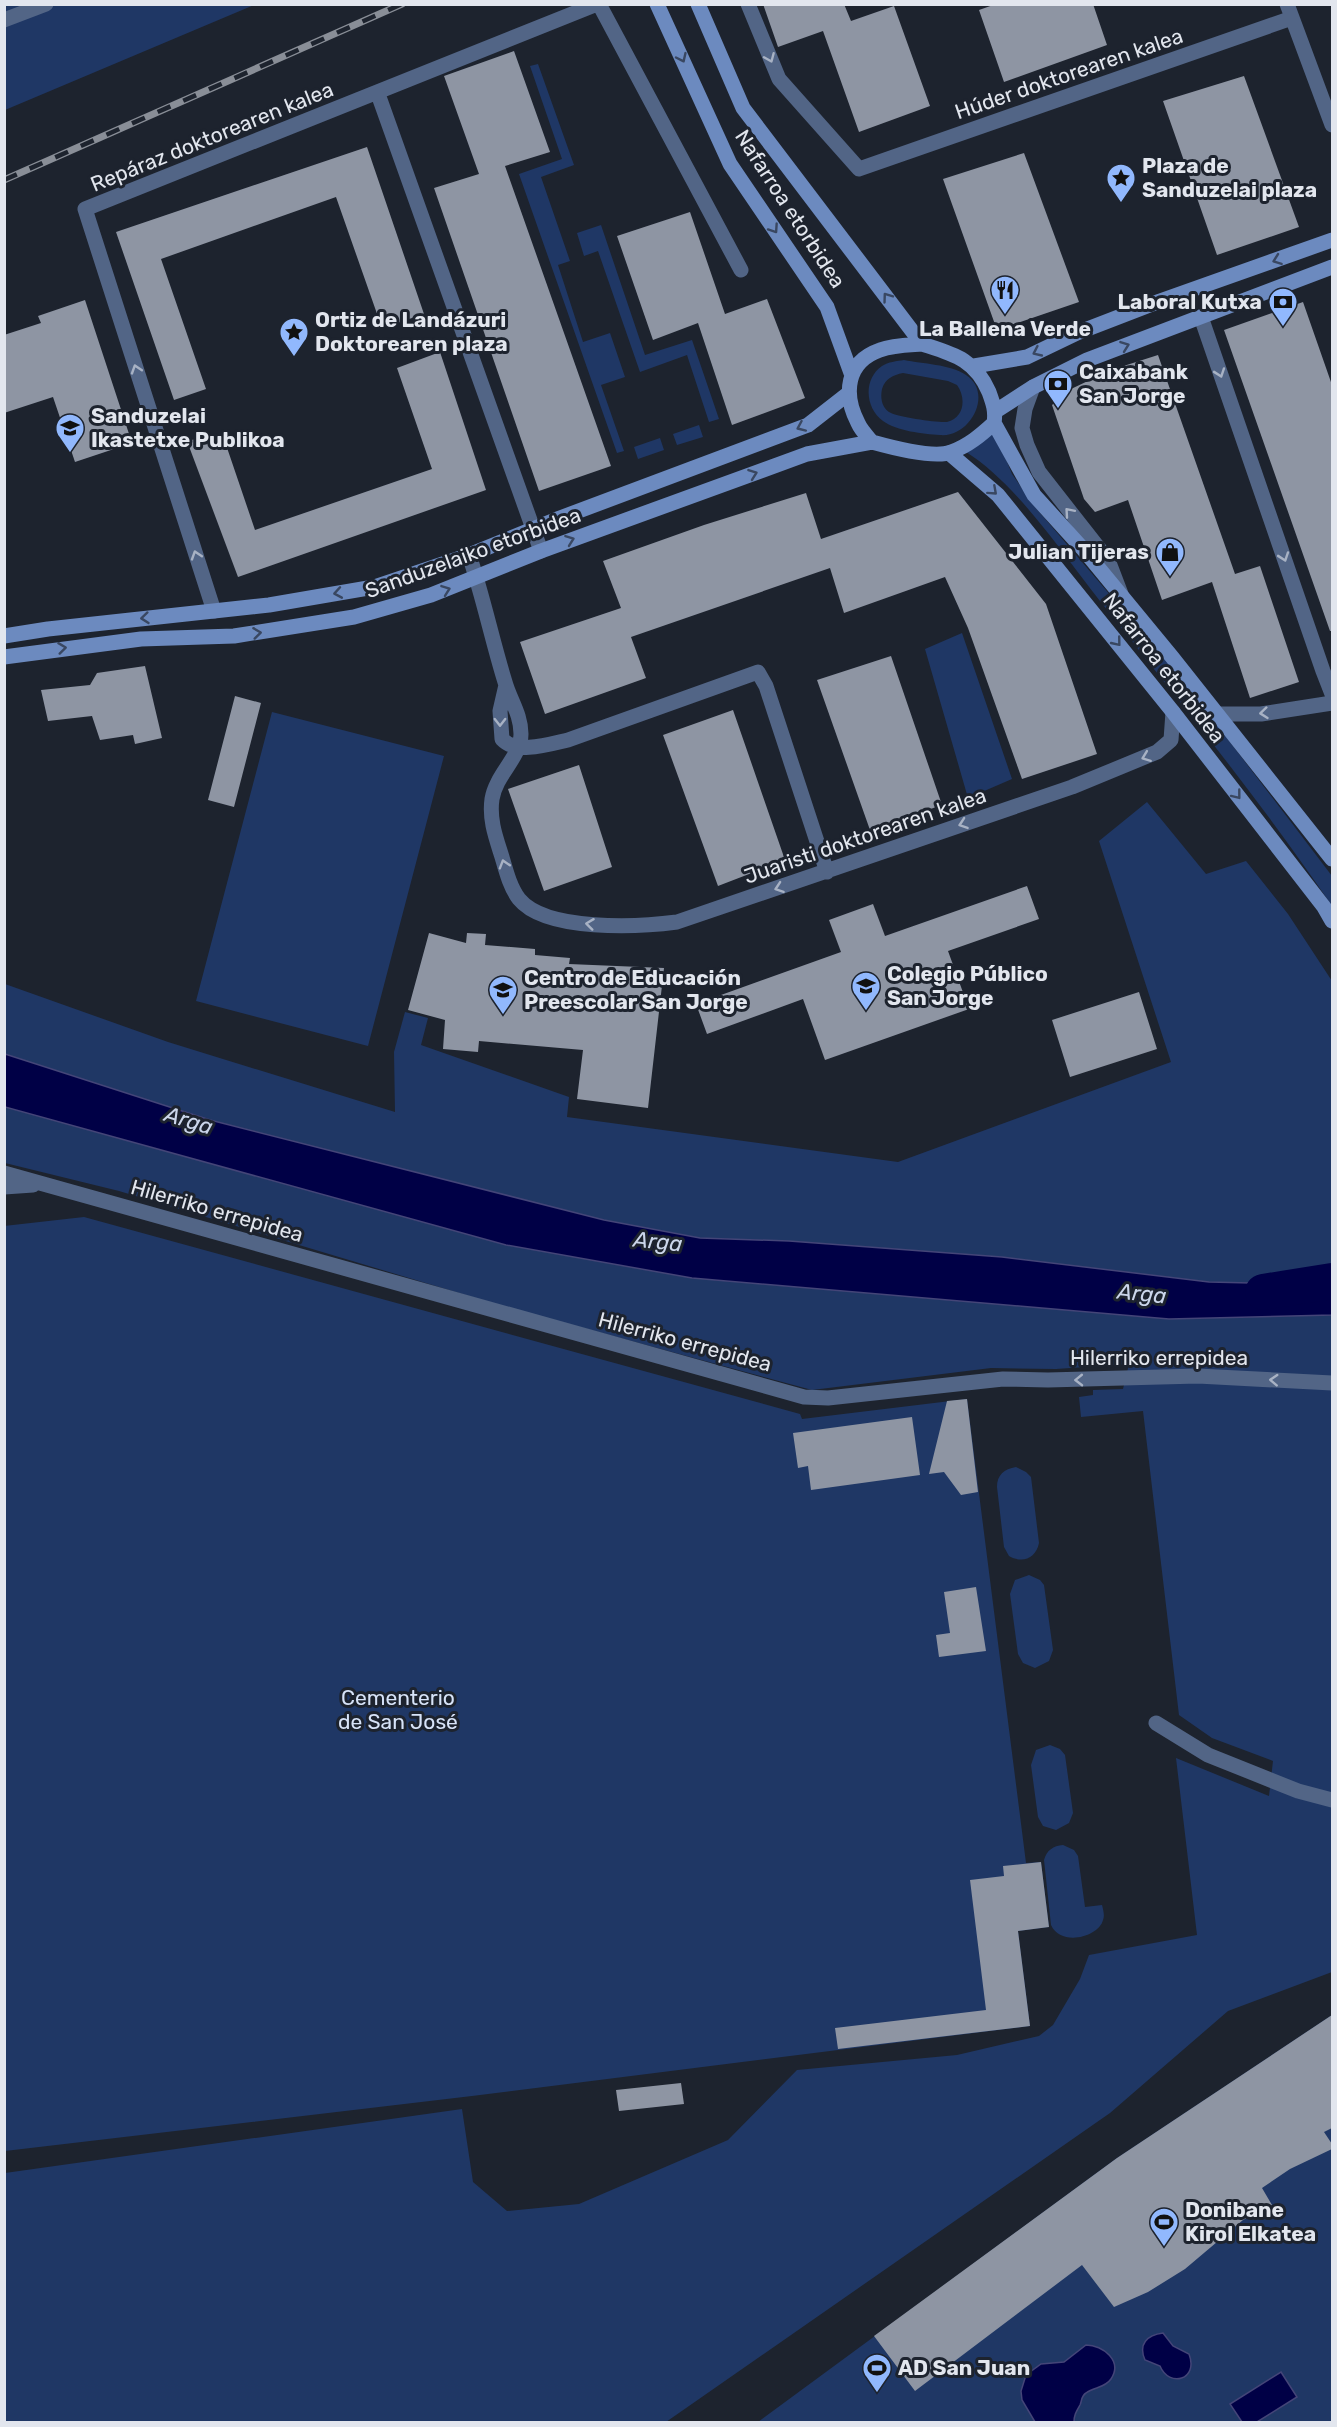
<svg xmlns="http://www.w3.org/2000/svg" width="1337" height="2427" font-family="Rubik,sans-serif">
  <style>
    .green { fill: #1f3765; fill-rule: evenodd }
    .water { fill: #000046; stroke: #444578; stroke-width: 1.5 }
    .lines { fill: none; stroke-linecap: round; stroke-linejoin: round }
    .river { stroke: #000046; stroke-width: 36 }
    .building { fill: #8e95a3 }
    .street { stroke: #526586; stroke-width: 15 }
    .secondary { stroke: #6c8abf; stroke-width: 15 }
    .rail-casing { stroke: #898e97; stroke-width: 7 }
    .rail { stroke: #1d232e; stroke-width: 4.5; stroke-dasharray: 14; stroke-linecap: butt }
    .oneway { stroke: #394761 }
    .oneway2 { stroke: #a8b2c4 }
    .labels { text-anchor: middle; stroke-width: 6; stroke-linejoin: round; paint-order: stroke }
    .street-label { font-size: 21px; fill: #e2e6ee; stroke: #1d232e }
    .poi-label { font-size: 21px; font-weight: bold; fill: #e2e6ee; stroke: #1d232e; text-anchor: start }
    .park-label { font-size: 21px; fill: #d7e3f8; stroke: #1d232e }
    .water-label { font-size: 22px; font-style: italic; fill: #cbd6eb; stroke: #1d232e }
  </style>
  <rect width="100%" height="100%" fill="#1d232e"/>
  <!-- green -->
  <path class="green" d="M5,4L254,5L5,110Z
    M538,64L574,165L541,177L570,261L558,265L583,342L610,333L625,377L601,385L624,451L617,453L519,174L562,159L530,66Z
    M601,225L645,355L692,340L719,419L709,422L687,355L640,372L598,251L584,256L577,233Z
    M904,360C923,364 949,364 966,375C994,393 970,438 940,435C923,434 897,431 883,421C865,408 863,379 882,366C888,362 897,361 904,360ZM903,373L948,381L957,385C966,397 965,418 947,422C938,423 899,417 891,413C882,409 880,398 882,389C885,379 893,375 903,373Z
    M699,425L703,437L677,445L673,434Z
    M995,432L1012,474L1035,507L1182,679L1332,876V906C1260,800 1179,701 1100,601C1062,553 1017,484 966,452Z
    M660,438L664,450L638,459L634,447Z
    M962,633L1012,779L968,798L925,649Z
    M272,712L444,756L368,1046L196,1001Z
    M1147,802L1206,874L1246,861L1288,914L1332,981V1285L1209,1282L1002,1257L789,1241L700,1238L604,1220L210,1120L5,1054V984L168,1042L395,1112L394,1052L405,1012L428,1018L421,1045L569,1097L567,1117L898,1162L1171,1062L1099,841Z
    M5,1107L506,1245L692,1278L1169,1319L1332,1315V1972L1228,2011L1110,2113L666,2422H5V2173L462,2109L473,2182L507,2211L579,2204L728,2140L797,2070L957,2055L1039,2036L1053,2025L1080,1979L1089,1955L1197,1935L1176,1758L1269,1796L1273,1761L1212,1738L1179,1715L1143,1411L1081,1417L1079,1397L1093,1395V1390L1123,1389L1129,1364L1056,1369L991,1368L812,1390L499,1305L119,1191L5,1163Z
    M84,1217L800,1414L802,1419L967,1399L1026,1863L1041,1862L1049,1927L1018,1931L1030,2026L472,2096L5,2151L4,1226Z
    M1016,1467L1026,1472L1031,1477L1039,1543C1036,1558 1023,1564 1009,1556L1004,1547L997,1487C997,1475 1004,1469 1016,1467Z
    M1029,1575L1040,1580L1044,1585L1053,1650L1049,1661L1035,1668L1023,1663L1018,1654L1010,1594L1015,1580Z
    M1050,1745L1060,1749L1065,1755L1073,1813L1069,1823L1056,1830L1043,1826L1038,1817L1031,1765L1036,1750Z
    M1063,1845L1074,1850L1078,1856L1085,1907L1102,1905C1103,1909 1105,1916 1103,1920C1099,1937 1061,1947 1051,1925L1044,1860C1047,1850 1053,1846 1063,1845Z
    M1332,2015V2422H758L1117,2158Z"/>
  <!-- water -->
  <path class="water" d="M5,1054L210,1120L604,1220L700,1238L789,1241L1002,1257L1209,1282L1332,1285V1315L1169,1319L692,1278L506,1245L5,1107Z
    M1163,2333L1173,2346L1189,2354C1199,2380 1169,2388 1160,2366L1145,2360C1138,2344 1147,2335 1163,2333Z
    M1086,2345C1103,2345 1123,2361 1111,2379C1105,2388 1094,2387 1086,2393C1081,2396 1082,2401 1080,2405C1076,2412 1074,2415 1074,2422H1035L1022,2400L1021,2391L1026,2375L1041,2364L1064,2362Z
    M1281,2372L1297,2397L1257,2422H1242L1230,2404Z"/>
  <g class="lines">
    <!-- river -->
    <path class="river" d="M1263,1292L1332,1281"/>
  </g>
  <!-- building -->
  <path class="building" d="M763,4H844L851,21L894,6L930,106L859,132L823,31L778,47Z
    M996,4H1093L1107,45L1004,82L979,10Z
    M514,51L550,152L505,166L611,466L539,491L434,188L479,174L444,76Z
    M1244,76L1299,227L1217,255L1163,101Z
    M367,147L424,314L382,328L336,197L161,259L206,389L174,400L116,232Z
    M1024,153L1079,302L997,330L943,179Z
    M690,212L725,314L767,299L805,398L732,425L698,323L653,340L617,236Z
    M85,300L132,443L75,462L53,397L4,413V335L41,323L38,316Z
    M1303,302L1332,385V631H1330L1224,330Z
    M440,352L486,490L238,577L187,441L222,433L255,530L432,469L397,368Z
    M1158,355L1235,574L1260,566L1299,682L1250,698L1212,582L1162,600L1128,500L1095,512L1084,499L1052,405L1071,389L1111,370Z
    M958,492L1046,604L1097,754L1022,779L968,628L945,577L844,613L830,568L631,637L646,678L545,714L520,642L621,608L603,561L704,525L806,493L821,539Z
    M891,656L942,805L870,830L817,680Z
    M145,666L162,738L135,744L133,735L100,740L92,716L48,721L41,690L90,685L97,673Z
    M235,696L261,703L234,807L208,800Z
    M733,710L785,860L718,886L663,735Z
    M579,765L612,867L544,891L508,789Z
    M1027,886L1039,919L948,951L969,1009L825,1060L803,999L707,1034L696,1004L841,952L829,920L873,904L885,936Z
    M429,933L466,943L467,933L486,934L485,945L535,949V955L570,958L569,964L664,968L648,1108L577,1099L583,1050L479,1041L478,1052L443,1049L445,1020L408,1010Z
    M1139,992L1157,1049L1070,1077L1052,1020Z
    M967,1399L978,1492L961,1495L944,1472L929,1474L947,1401Z
    M912,1417L920,1475L811,1490L808,1466L798,1468L793,1433Z
    M976,1587L986,1651L939,1657L936,1635L950,1633L944,1592Z
    M1041,1862L1049,1927L1018,1931L1030,2026L838,2049L835,2028L986,2010L970,1880L1004,1876L1003,1866Z
    M1332,2015V2128L1324,2132L1332,2144V2149L1290,2169L1262,2188L1272,2205L1243,2220L1185,2269L1148,2292L1114,2307L1082,2265L915,2391L874,2336L1117,2158Z
    M681,2083L684,2104L619,2111L616,2090Z"/>
  <g class="lines">
    <!-- street -->
    <path class="street" d="M599,4L741,270
      M748,4L779,79L859,169L1292,18
      M1287,4L1332,125
      M4,20L46,4
      M378,94L541,551
      M1201,317L1323,671L1332,694
      M1033,387L1025,409L1022,428L1027,445L1039,472L1108,560L1121,594
      M469,555C483,596 492,640 505,682C510,700 521,714 521,734C521,757 496,774 492,799C489,820 496,838 502,857C506,871 510,887 519,899C546,932 639,927 677,922L1072,787L1157,752L1171,740L1173,712
      M214,611L85,209L597,4
      M506,685L500,711L502,739C517,755 550,744 568,740L758,672L766,686L827,872
      M1219,714H1261L1332,703
      M4,1173L804,1397L828,1398L1003,1379L1048,1380L1198,1376L1332,1383
      M4,1187L33,1185
      M1156,1723L1208,1755L1298,1791L1332,1800"/>
    <!-- secondary -->
    <path class="secondary" d="M657,4L730,164L827,307L851,373
      M698,4L743,108L922,344
      M922,344C953,354 975,359 989,392C993,403 996,411 994,423C981,435 968,446 951,452C934,459 890,447 872,442C867,436 861,430 858,423C843,394 846,362 880,350C893,345 908,345 922,344Z
      M974,366L1027,357L1077,333L1160,301L1332,240
      M996,411L1033,387L1087,360L1332,267
      M994,423L1034,495L1083,549L1172,657L1332,859
      M949,453L998,495L1173,712L1324,907L1332,921
      M4,636L48,629L269,605L374,587L469,555L560,518L808,425L849,393
      M4,657L141,639L234,636L354,617L431,595L541,551L807,454L872,442"/>
    <!-- rail casing -->
    <g class="rail-casing">
      <path id="rail" d="M4,180L402,4"/>
    </g>
    <!-- rail -->
    <use href="#rail" class="rail"/>
  </g>
  <!-- one-way arrows -->
  <defs><path id="oneway-chevron" d="M-2-3.5L2.5 0L-2 3.5" fill="none" stroke-width="1.6" stroke-linecap="round" stroke-linejoin="round" transform="scale(1.5)"/></defs>
  <g class="oneway">
    <use href="#oneway-chevron" transform="translate(682 58) rotate(65)"/>
    <use href="#oneway-chevron" transform="translate(774 229) rotate(56)"/>
    <use href="#oneway-chevron" transform="translate(1277 260) rotate(160)"/>
    <use href="#oneway-chevron" transform="translate(887 297) rotate(-126)"/>
    <use href="#oneway-chevron" transform="translate(1125 346) rotate(-20)"/>
    <use href="#oneway-chevron" transform="translate(1037 352) rotate(155)"/>
    <use href="#oneway-chevron" transform="translate(801 427) rotate(156)"/>
    <use href="#oneway-chevron" transform="translate(753 474) rotate(-20)"/>
    <use href="#oneway-chevron" transform="translate(993 491) rotate(42)"/>
    <use href="#oneway-chevron" transform="translate(570 540) rotate(-20)"/>
    <use href="#oneway-chevron" transform="translate(446 590) rotate(-20)"/>
    <use href="#oneway-chevron" transform="translate(338 593) rotate(170)"/>
    <use href="#oneway-chevron" transform="translate(145 618) rotate(174)"/>
    <use href="#oneway-chevron" transform="translate(257 633) rotate(-7)"/>
    <use href="#oneway-chevron" transform="translate(1117 642) rotate(51)"/>
    <use href="#oneway-chevron" transform="translate(62 648) rotate(-7)"/>
    <use href="#oneway-chevron" transform="translate(1237 795) rotate(52)"/>
  </g>
  <g class="oneway2">
    <use href="#oneway-chevron" transform="translate(770 58) rotate(67)"/>
    <use href="#oneway-chevron" transform="translate(136 369) rotate(-108)"/>
    <use href="#oneway-chevron" transform="translate(1220 373) rotate(71)"/>
    <use href="#oneway-chevron" transform="translate(1069 512) rotate(-131)"/>
    <use href="#oneway-chevron" transform="translate(196 555) rotate(-108)"/>
    <use href="#oneway-chevron" transform="translate(1284 557) rotate(71)"/>
    <use href="#oneway-chevron" transform="translate(1264 713) rotate(174)"/>
    <use href="#oneway-chevron" transform="translate(500 722) rotate(90)"/>
    <use href="#oneway-chevron" transform="translate(1146 757) rotate(159)"/>
    <use href="#oneway-chevron" transform="translate(963 824) rotate(161)"/>
    <use href="#oneway-chevron" transform="translate(504 864) rotate(-107)"/>
    <use href="#oneway-chevron" transform="translate(779 888) rotate(161)"/>
    <use href="#oneway-chevron" transform="translate(590 924) rotate(-173)"/>
    <use href="#oneway-chevron" transform="translate(1079 1380) rotate(179)"/>
    <use href="#oneway-chevron" transform="translate(1274 1380) rotate(-177)"/>
  </g>
  <!-- icons -->
  <defs>
    <g id="sight-pin" transform="scale(1.5)"><path d="M0 17L-7.5 6A9.5 9.5 0 1 1 7.5 6Z" fill="#91b8fd" stroke="#1d232e"/><path d="M0-6L1.8-2.2L6-1.7L2.9 1.2L3.7 5.4L0 3.3L-3.7 5.4L-2.9 1.2L-6-1.7L-1.8-2.2Z" fill="#111"/></g>
    <g id="restaurant-pin" transform="scale(1.5)"><path d="M0 17L-7.5 6A9.5 9.5 0 1 1 7.5 6Z" fill="#91b8fd" stroke="#1d232e"/><path d="M-5-6h1v4h1v-4h1v4h1v-4h1v5L-1.5 .5V6h-2V.5L-5-1ZM5-6V6H3V1.5H1.5Q1.5-4 5-6Z" fill="#111"/></g>
    <g id="bank-pin" transform="scale(1.5)"><path d="M0 17L-7.5 6A9.5 9.5 0 1 1 7.5 6Z" fill="#91b8fd" stroke="#1d232e"/><path d="M-6-4H6V4H-6ZM0-2.3a2.3 2.3 0 1 0 0 4.6a2.3 2.3 0 1 0 0-4.6Z" fill="#111"/></g>
    <g id="school-pin" transform="scale(1.5)"><path d="M0 17L-7.5 6A9.5 9.5 0 1 1 7.5 6Z" fill="#91b8fd" stroke="#1d232e"/><path d="M0-5L7-2L0 1L-7-2ZM-4 1L0 2.5L4 1V4Q0 6-4 4Z" fill="#111"/></g>
    <g id="shop-pin" transform="scale(1.5)"><path d="M0 17L-7.5 6A9.5 9.5 0 1 1 7.5 6Z" fill="#91b8fd" stroke="#1d232e"/><path d="M-5-2.5h2.3a2.7 3.5 0 0 1 5.4 0H5L5.5 6h-11ZM-1.5-2.5h3a1.5 2.3 0 0 0-3 0Z" fill="#111"/></g>
    <g id="stadium-pin" transform="scale(1.5)"><path d="M0 17L-7.5 6A9.5 9.5 0 1 1 7.5 6Z" fill="#91b8fd" stroke="#1d232e"/><path d="M0-5a6.5 5 0 1 0 0 10a6.5 5 0 1 0 0-10ZM-3.5-1.8h7v3.6h-7Z" fill="#111"/></g>
  </defs>
  <g fill-rule="evenodd">
    <use href="#sight-pin" x="1121" y="178"/>
    <use href="#restaurant-pin" x="1005" y="290"/>
    <use href="#bank-pin" x="1283" y="302"/>
    <use href="#sight-pin" x="294" y="332"/>
    <use href="#bank-pin" x="1058" y="384"/>
    <use href="#school-pin" x="70" y="428"/>
    <use href="#shop-pin" x="1170" y="552"/>
    <use href="#school-pin" x="866" y="986"/>
    <use href="#school-pin" x="503" y="990"/>
    <use href="#stadium-pin" x="1164" y="2222"/>
    <use href="#stadium-pin" x="877" y="2368"/>
  </g>
  <g class="labels">
    <!-- street labels -->
    <g class="street-label">
      <text transform="translate(1069 74) rotate(-19)" y="7">Húder doktorearen kalea</text>
      <text transform="translate(212 137) rotate(-22)" y="7">Repáraz doktorearen kalea</text>
      <text transform="translate(790 209) rotate(57)" y="7">Nafarroa etorbidea</text>
      <text transform="translate(473 553) rotate(-20)" y="7">Sanduzelaiko etorbidea</text>
      <text transform="translate(1164 668) rotate(52)" y="7">Nafarroa etorbidea</text>
      <text transform="translate(865 836) rotate(-19)" y="7">Juaristi doktorearen kalea</text>
      <text transform="translate(217 1211) rotate(16)" y="7">Hilerriko errepidea</text>
      <text transform="translate(685 1342) rotate(15)" y="7">Hilerriko errepidea</text>
      <text x="1159" y="1365">Hilerriko errepidea</text>
    </g>
    <!-- poi labels -->
    <g class="poi-label">
      <text x="1142" y="173">Plaza de<tspan x="1142" dy="24">Sanduzelai plaza</tspan></text>
      <text x="1262" y="309" text-anchor="end">Laboral Kutxa</text>
      <text x="315" y="327">Ortiz de Landázuri<tspan x="315" dy="24">Doktorearen plaza</tspan></text>
      <text x="1005" y="336" text-anchor="middle">La Ballena Verde</text>
      <text x="1079" y="379">Caixabank<tspan x="1079" dy="24">San Jorge</tspan></text>
      <text x="91" y="423">Sanduzelai<tspan x="91" dy="24">Ikastetxe Publikoa</tspan></text>
      <text x="1149" y="559" text-anchor="end">Julian Tijeras</text>
      <text x="887" y="981">Colegio Público<tspan x="887" dy="24">San Jorge</tspan></text>
      <text x="524" y="985">Centro de Educación<tspan x="524" dy="24">Preescolar San Jorge</tspan></text>
      <text x="1185" y="2217">Donibane<tspan x="1185" dy="24">Kirol Elkatea</tspan></text>
      <text x="898" y="2375">AD San Juan</text>
    </g>
    <!-- park labels -->
    <g class="park-label">
      <text x="398" y="1705">Cementerio<tspan x="398" dy="24">de San José</tspan></text>
    </g>
    <!-- water labels -->
    <g class="water-label">
      <text transform="translate(189 1120) rotate(17)" y="8">Arga</text>
      <text transform="translate(658 1241) rotate(6)" y="8">Arga</text>
      <text transform="translate(1142 1293) rotate(6)" y="8">Arga</text>
    </g>
  </g>
  <!-- border -->
  <rect width="1337" height="2427" fill="none" stroke="#e2e6ee" stroke-width="12"/>
</svg>
